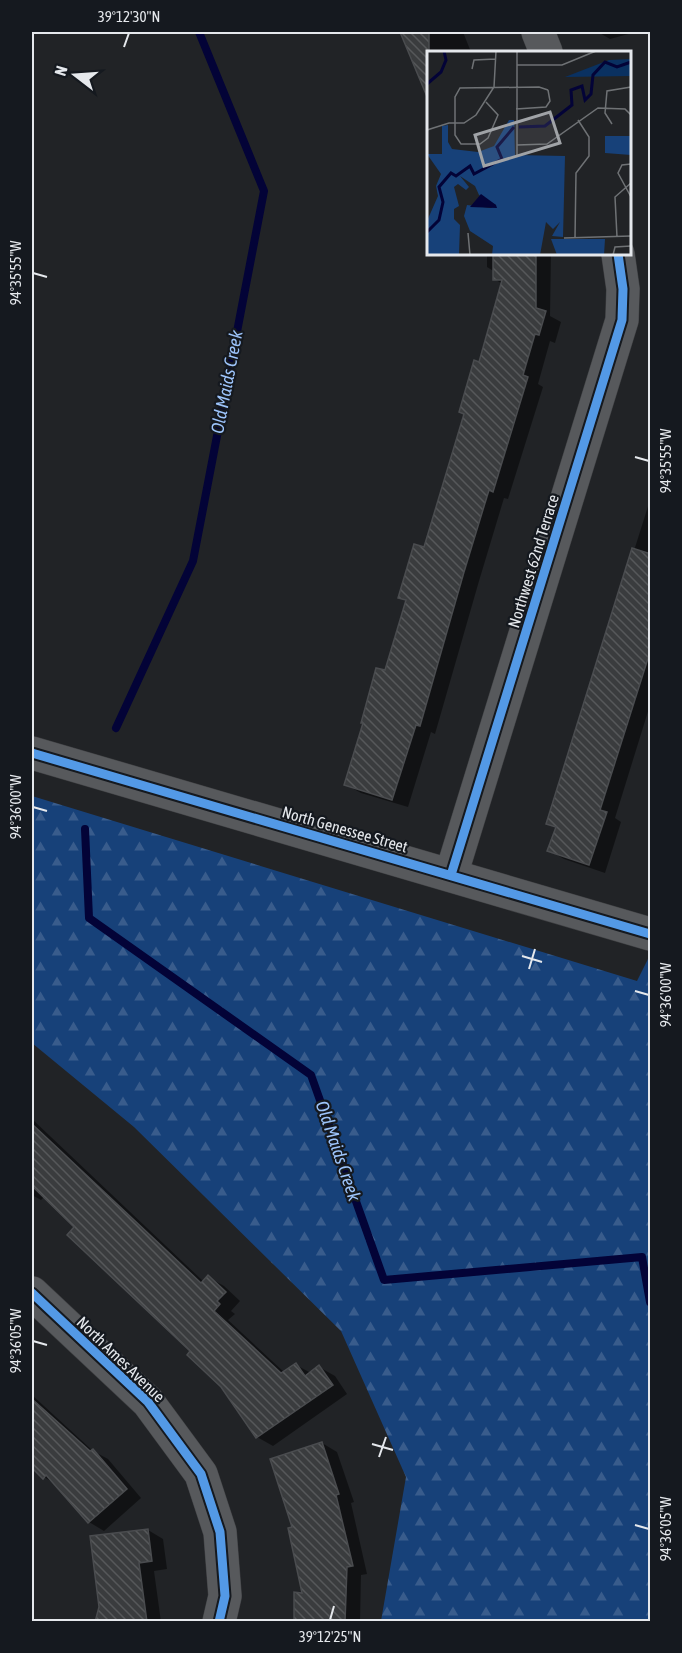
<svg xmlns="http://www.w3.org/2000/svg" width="682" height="1653" font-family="'Asap Condensed',sans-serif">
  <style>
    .forest { fill: url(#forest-firs) }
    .shadow { fill: #0007 }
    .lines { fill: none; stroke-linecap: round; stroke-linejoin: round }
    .stream { stroke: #030337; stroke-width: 8 }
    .building { fill: url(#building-back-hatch); stroke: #4a4c4f; stroke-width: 1.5 }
    .minor-casing { stroke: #3f4043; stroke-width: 34 }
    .minor { stroke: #57595c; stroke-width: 33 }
    .cycleway-casing { stroke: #15191f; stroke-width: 13 }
    .cycleway { stroke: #5399e6; stroke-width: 9 }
    .ticks { fill: none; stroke: #e5e8ec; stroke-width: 2 }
    .labels { text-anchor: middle; stroke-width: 4.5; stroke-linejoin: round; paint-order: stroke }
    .street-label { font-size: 16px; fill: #e5e8ec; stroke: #15191f }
    .water-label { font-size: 18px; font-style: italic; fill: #9dc4fb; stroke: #15191f }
    .inset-river { fill: none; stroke: #030337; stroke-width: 3 }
    .inset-road { fill: none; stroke: #6f7275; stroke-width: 1.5 }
    .view { fill: #a0a3a7; fill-opacity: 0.15; stroke: #a0a3a7; stroke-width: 3 }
    .inset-edge { fill: none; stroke: #e5e8ec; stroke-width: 3 }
    .neatline { fill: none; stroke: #e5e8ec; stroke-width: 2 }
    .ticks-label { font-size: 15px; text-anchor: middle; fill: #e5e8ec }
  </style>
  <defs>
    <pattern id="forest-firs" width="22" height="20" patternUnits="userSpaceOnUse" patternTransform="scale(1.5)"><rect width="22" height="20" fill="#174179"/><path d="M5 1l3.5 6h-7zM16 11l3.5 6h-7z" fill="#395c8c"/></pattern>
    <pattern id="building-back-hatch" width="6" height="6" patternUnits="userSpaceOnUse" patternTransform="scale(1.5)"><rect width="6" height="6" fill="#3a3c3e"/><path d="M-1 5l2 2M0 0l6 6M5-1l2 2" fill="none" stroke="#56585a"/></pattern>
  </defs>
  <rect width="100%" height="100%" fill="#212326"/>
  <!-- forest -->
  <path class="forest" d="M32,796L637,981L650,955V1621H381L406,1477L341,1331L134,1127L32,1043Z"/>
  <!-- shadow -->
  <path class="shadow" d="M403,32H463L471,52H428V95Z
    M598,32H636L610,39Z
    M487,254H551L550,316L561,322L555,343L550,341L538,384L543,387L508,499L504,498L479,581L435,734L431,732L408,807L361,793L345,784L386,672L407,601L400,597L425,548L502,284L495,279V272L487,267Z
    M650,500V705L615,818L621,822L605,873L564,859L549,850L557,828L548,823Z
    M32,1119L204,1282L208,1277L224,1286L240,1301L231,1311L235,1314L228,1320L285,1373L296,1365L311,1373L319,1367L335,1376L347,1394L273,1446L257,1437L222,1386L193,1351L76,1227L44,1197L41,1200L32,1195Z
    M32,1395L93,1451L108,1459L141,1498L104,1531L89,1522L57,1485L44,1477L32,1466Z
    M322,1443L337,1452L354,1502L351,1503L367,1574L361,1575L360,1622H295L304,1594L294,1528Z
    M148,1530L163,1539L167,1569L154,1571L161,1622H96Z"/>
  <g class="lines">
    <!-- stream -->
    <path class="stream" d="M116,728L193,561L264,191L199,32
      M85,829L89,918L311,1075L384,1280L642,1257L650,1302"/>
  </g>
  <!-- building -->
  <path class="building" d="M400,32H429V99H428Z
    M493,254H536V308L546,311L539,335L535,334L523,375L528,377L493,492L489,490L464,572L420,726L416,725L392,800L344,785L363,723H361L376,668L385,670L406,600L398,598L414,544L424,547L464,414L459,412L474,360L479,362L502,280H493Z
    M632,548L651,554V649L600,810L607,812L589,865L547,851L556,827L546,824Z
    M32,1124L201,1283L208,1275L226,1292L217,1301L220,1304L214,1311L281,1373L296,1363L305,1376L319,1365L333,1385L256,1438L221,1387L187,1355L190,1351L67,1235L74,1227L32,1186Z
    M32,1399L90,1451L93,1449L127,1489L88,1523L46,1475L43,1479L32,1468Z
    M322,1442L339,1494L336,1495L353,1566L347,1567L345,1622H294V1592L302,1593L288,1528L292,1527L270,1459Z
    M148,1529L152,1561L139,1563L147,1622H95L99,1607L90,1536Z"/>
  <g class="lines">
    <!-- minor casing -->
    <g class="minor-casing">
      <path id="minor" d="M538,32L546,52
        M32,753L650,934
        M451,875L622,320L623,289L618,254
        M32,1293L148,1402L201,1474L220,1532L225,1596L219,1622"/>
    </g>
    <!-- minor -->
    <use href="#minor" class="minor"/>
    <!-- cycleway casing -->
    <g class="cycleway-casing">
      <path id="cycleway" d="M32,753L650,934
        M451,875L622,320L623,289L618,254
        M32,1293L148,1402L201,1474L220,1532L225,1596L219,1622"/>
    </g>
    <!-- cycleway -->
    <use href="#cycleway" class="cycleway"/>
  </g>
  <!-- ticks -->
  <path class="ticks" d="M124,47L129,33M33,273L47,277M635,457L649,461M33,807L47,811M522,956L542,962M529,969L535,949M635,991L649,995M33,1341L47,1345M372,1444L393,1450M379,1457L386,1437M635,1525L649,1529M330,1620L334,1606"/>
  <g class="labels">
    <!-- street labels -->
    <g class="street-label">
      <text transform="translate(533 561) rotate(-73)" y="6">Northwest 62nd Terrace</text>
      <text transform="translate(345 829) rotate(16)" y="6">North Genessee Street</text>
      <text transform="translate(121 1359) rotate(44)" y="6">North Ames Avenue</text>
    </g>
    <!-- water labels -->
    <g class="water-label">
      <text transform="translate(227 382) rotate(-79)" y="6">Old Maids Creek</text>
      <text transform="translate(338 1151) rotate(71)" y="6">Old Maids Creek</text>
    </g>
  </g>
  <!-- overview -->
  <g transform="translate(427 51)">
    <rect width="204" height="204" fill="#212326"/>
    <path d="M204,8V25L138,26L182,9Z" fill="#0a3161"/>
    <path d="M82,69H87L88,104L138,105L136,186L125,185L133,171L126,178L119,171L113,204H65L66,195L43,180L37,165L40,154L64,157L69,154L52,144L48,135L33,125L42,136L39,139L31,133L27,136L32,155L27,158V168L33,174L32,204H0V170L11,145L9,135L14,123L0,103H15V75L21,74V91L25,98L51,101L67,95ZM178,85H204V104L178,102ZM124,188H178L177,204H130Z" fill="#174179"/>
    <path d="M54,143L69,154L70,157L43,156Z" fill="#030337"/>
    <path class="inset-river" d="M0,33L14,21L19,9L17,0M92,76L118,75L145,54L144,39L155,35L158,49L164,43L166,24L178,11L190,16L204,11M0,181L12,169L16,151L12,136L24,122L29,125L43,115L47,123L75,108L70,96L87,76"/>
    <path class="inset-road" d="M90,0V104M90,14H135L169,0M45,18L47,9L69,8M59,51L71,64L61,87L53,93H34L28,84V46L33,37L112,36L121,39M89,58L119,56L123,50L121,39M185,73L178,62L180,40L204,36M0,79L22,72H37L49,64L67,36L69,0M90,94L120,93L171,57L198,58L204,64M204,113L195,114L191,122L204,146M41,182L43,204M190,186L188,146L204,132M137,187L204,185M148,187L149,122L162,105V86L151,69M186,204L188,196L204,195"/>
    <path class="view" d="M123,61L133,92L57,115L48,84Z"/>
    <rect width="204" height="204" class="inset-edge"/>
  </g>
  <!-- border -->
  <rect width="682" height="1653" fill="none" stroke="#15191f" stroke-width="66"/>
  <!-- north arrow -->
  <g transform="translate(75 75) rotate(287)" stroke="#15191f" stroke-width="4.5" paint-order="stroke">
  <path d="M0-4.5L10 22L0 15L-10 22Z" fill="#e5e8ec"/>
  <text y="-9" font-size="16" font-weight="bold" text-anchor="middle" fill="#e5e8ec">N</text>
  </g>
  <rect x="33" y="33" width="616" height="1587" class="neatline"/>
  <g class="ticks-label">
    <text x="129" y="22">39°12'30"N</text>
    <text transform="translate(16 273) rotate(-90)" y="5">94°35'55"W</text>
    <text transform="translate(666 461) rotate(-90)" y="5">94°35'55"W</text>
    <text transform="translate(16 807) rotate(-90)" y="5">94°36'00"W</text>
    <text transform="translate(666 995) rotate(-90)" y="5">94°36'00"W</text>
    <text transform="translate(16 1341) rotate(-90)" y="5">94°36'05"W</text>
    <text transform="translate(666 1529) rotate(-90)" y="5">94°36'05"W</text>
    <text x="330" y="1642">39°12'25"N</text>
  </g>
</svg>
